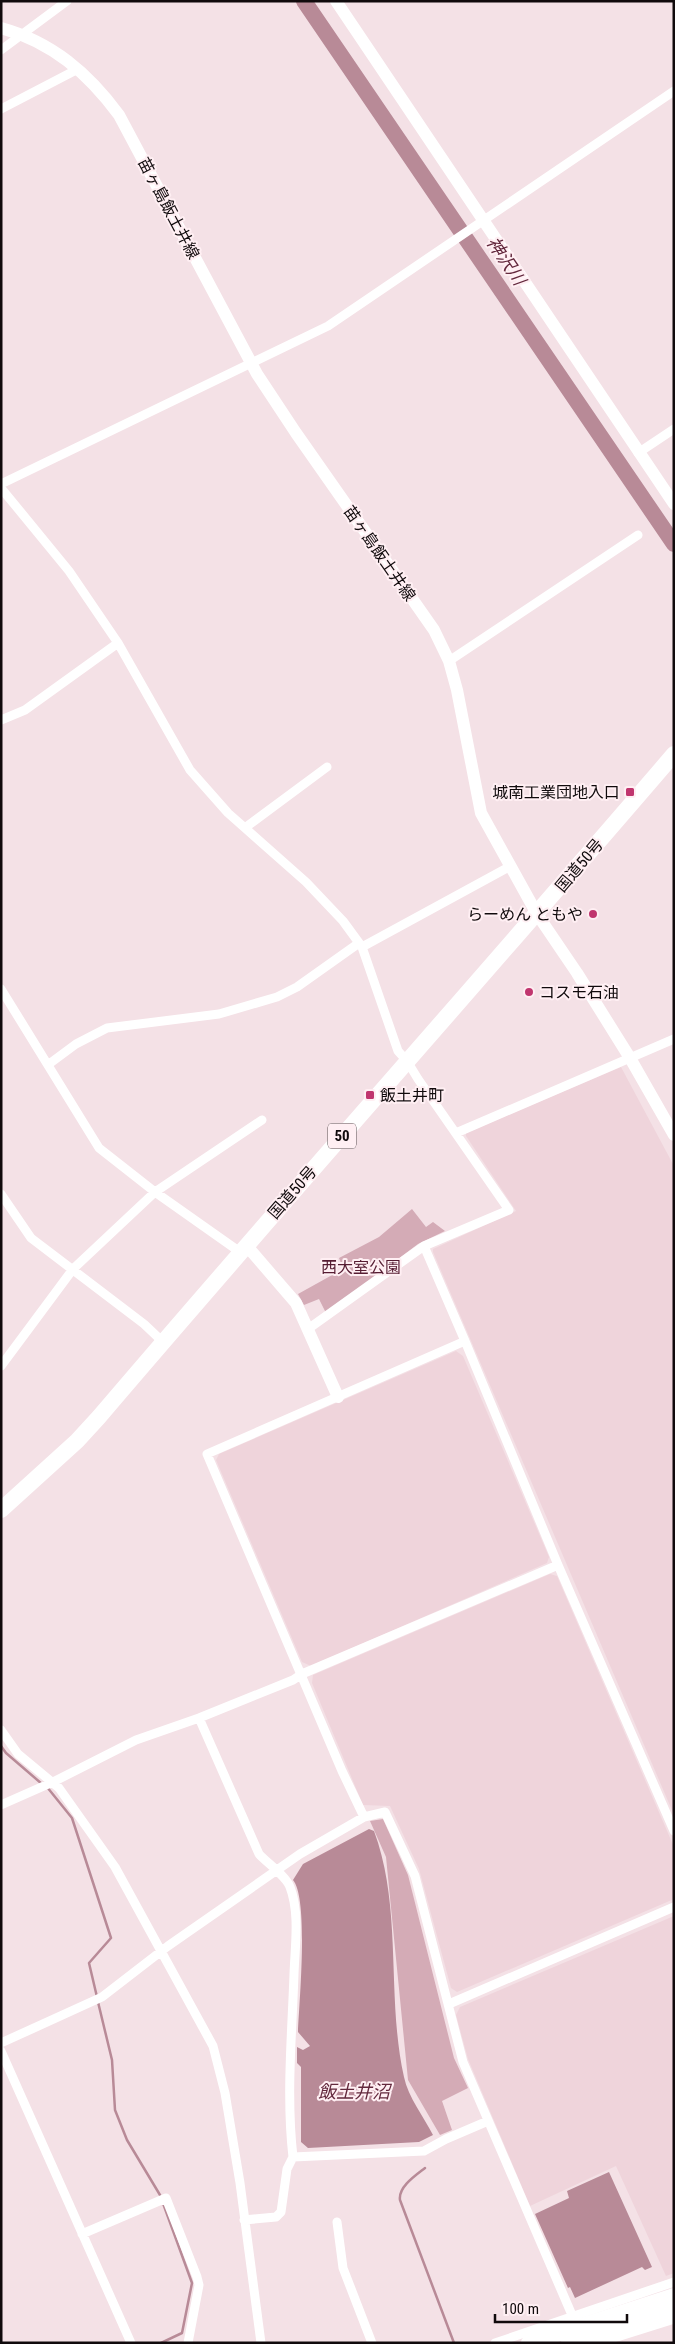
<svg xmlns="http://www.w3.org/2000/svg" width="675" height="2344" font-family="'Roboto Condensed','Noto Sans JP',sans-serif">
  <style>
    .built { fill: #efd4db }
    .green { fill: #d4abb6 }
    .water { fill: #b88a97 }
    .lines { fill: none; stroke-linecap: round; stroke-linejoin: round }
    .stream { stroke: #b88a97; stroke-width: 2.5 }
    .river { stroke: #b88a97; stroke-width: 16 }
    .street { stroke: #fff; stroke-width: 9 }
    .secondary { stroke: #fff; stroke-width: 12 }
    .highway { stroke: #fff; stroke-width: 16 }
    .poi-dot { fill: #c0356e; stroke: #ffeff3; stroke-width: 2 }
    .labels { text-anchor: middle; stroke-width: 4; stroke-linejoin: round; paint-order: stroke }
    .shield { fill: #ffeff3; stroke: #584f51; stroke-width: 1 }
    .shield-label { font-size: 15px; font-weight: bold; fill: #100a0c }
    .street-label { font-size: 16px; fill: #100a0c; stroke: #ffeff3 }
    .poi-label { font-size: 16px; fill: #100a0c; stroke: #ffeff3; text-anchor: end }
    .park-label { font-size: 16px; fill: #561c32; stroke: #ffeff3 }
    .water-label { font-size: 18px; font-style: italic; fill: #63283d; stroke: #ffeff3 }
  </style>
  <rect width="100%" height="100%" fill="#f4e1e6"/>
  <!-- built -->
  <path class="built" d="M621,1067L674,1166V1815L433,1252V1249L516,1211L466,1136V1133Z
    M456,1351L463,1356L549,1557L547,1563L311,1666L302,1662L216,1460L219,1454Z
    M550,1574L557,1576L674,1847V1899L457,1992L451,1988L419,1869L390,1806L363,1805L312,1683L313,1675Z
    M674,1916V2273L666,2276L616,2166L530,2206L468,2059L456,2015L460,2007Z"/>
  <!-- green -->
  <path class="green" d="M412,1209L426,1227L433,1222L445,1231L418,1244L326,1313L319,1299L304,1305L298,1294L343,1269L339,1258L379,1237Z
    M383,1819L408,1875L454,2058L468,2088L442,2101L452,2130L440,2135L408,2080L386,1857L370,1821Z"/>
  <!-- water -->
  <path class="water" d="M369,1829L374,1831C403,1909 386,1997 404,2077C408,2097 424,2117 433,2135L419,2142L308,2148L301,2142V2067L297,2063V2047L303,2050L310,2046L298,2032C299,2004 309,1899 293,1880L303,1864Z
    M609,2172L652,2267L645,2270L642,2267L575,2298L570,2287L568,2288L535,2214L569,2198L567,2191Z"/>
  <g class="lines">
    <!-- stream -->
    <path class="stream" d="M1,1746L6,1753L42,1784
      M47,1787L72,1818L111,1938L89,1963L97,1997
      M98,2002L112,2060L115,2110L127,2140L160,2195L192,2283L182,2333L161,2343
      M425,2168C416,2175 398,2187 400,2200L454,2343"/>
    <!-- river -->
    <path class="river" d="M304,1L674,544"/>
    <!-- street -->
    <path class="street" d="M1,50L67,1
      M1,109L78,69
      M638,453L674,429
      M1,484L328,326L674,91
      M1,488L69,571L118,643L190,770L228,813L306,882L343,921L362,947L398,1051L407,1061L418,1079L509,1210L424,1246L465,1341L558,1565L674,1831
      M449,661L638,535
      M1,720L25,710L118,643
      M246,827L327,767
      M362,947L509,867
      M1,989L99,1148L155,1192L240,1252
      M49,1064L76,1044L107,1028L219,1014L277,997L297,987L359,943
      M456,1133L674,1039
      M1,1194L31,1238L144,1324L163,1342
      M308,1329L424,1246
      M1,1366L73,1269L155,1192L262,1120
      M199,1718L259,1854C267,1863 286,1876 290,1887C300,1913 295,1946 294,1974C292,2034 286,2097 293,2157L287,2169L281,2212L276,2217L244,2220
      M1,1730L18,1754L59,1788L115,1867L213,2046L225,2093L240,2183L261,2343
      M1,1805L53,1782L136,1740L199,1718L293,1680L302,1674L558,1565
      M364,1817L342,1771L207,1454L465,1341
      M449,2004L674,1907
      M1,2043L102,1997L168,1946L300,1854L364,1817L385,1812L415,1876L463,2062L572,2315
      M1,2051L131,2343
      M293,2157L424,2151L446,2139L488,2121
      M337,2222L343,2268L372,2343
      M82,2234L166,2198L197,2277L199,2285L188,2343
      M495,2343L674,2282
      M598,2343L674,2319"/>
    <!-- secondary -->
    <path class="secondary" d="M336,1L674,504
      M1,28C52,42 88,73 119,115L257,374L296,433L434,630L449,661L457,690L481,813L537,914L577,973L630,1058L674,1135
      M246,1245L296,1303L338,1397"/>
    <!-- highway -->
    <path class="highway" d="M1,1510L77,1441L99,1417C289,1194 484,976 674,754
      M529,2343L674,2296
      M569,2343L674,2309"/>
  </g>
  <!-- markers -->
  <g class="poi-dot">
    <rect x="625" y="787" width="10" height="10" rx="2.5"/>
    <circle cx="593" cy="914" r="5"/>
    <circle cx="529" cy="992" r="5"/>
    <rect x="365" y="1090" width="10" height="10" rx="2.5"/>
  </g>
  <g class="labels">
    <!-- shield labels -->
    <rect class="shield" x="328" y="1123.5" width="28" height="25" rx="4"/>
    <g class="shield-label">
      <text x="342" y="1141">50</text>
    </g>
    <!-- street labels -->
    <g class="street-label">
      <text transform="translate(169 208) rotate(62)" y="6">苗ヶ島飯土井線</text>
      <text transform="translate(380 553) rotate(55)" y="6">苗ヶ島飯土井線</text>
      <text transform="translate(579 865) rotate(-50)" y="6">国道50号</text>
      <text transform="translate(292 1192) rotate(-49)" y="6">国道50号</text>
    </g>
    <!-- poi labels -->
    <g class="poi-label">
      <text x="620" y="798">城南工業団地入口</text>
      <text x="583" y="920">らーめん ともや</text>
      <text x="539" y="998" text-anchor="start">コスモ石油</text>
      <text x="380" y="1101" text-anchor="start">飯土井町</text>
    </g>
    <!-- park labels -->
    <g class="park-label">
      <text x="361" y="1273">西大室公園</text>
    </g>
    <!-- water labels -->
    <g class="water-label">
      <text transform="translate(506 261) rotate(56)" y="6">神沢川</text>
      <text x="354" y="2098">飯土井沼</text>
    </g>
  </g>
  <!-- border -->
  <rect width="675" height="2344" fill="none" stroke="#100a0c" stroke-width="5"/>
  <!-- scale -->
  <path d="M495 2314v8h132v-8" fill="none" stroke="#100a0c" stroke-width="2.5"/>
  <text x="502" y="2314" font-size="15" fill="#100a0c" stroke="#ffeff3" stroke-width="4" paint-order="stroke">100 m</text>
</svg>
